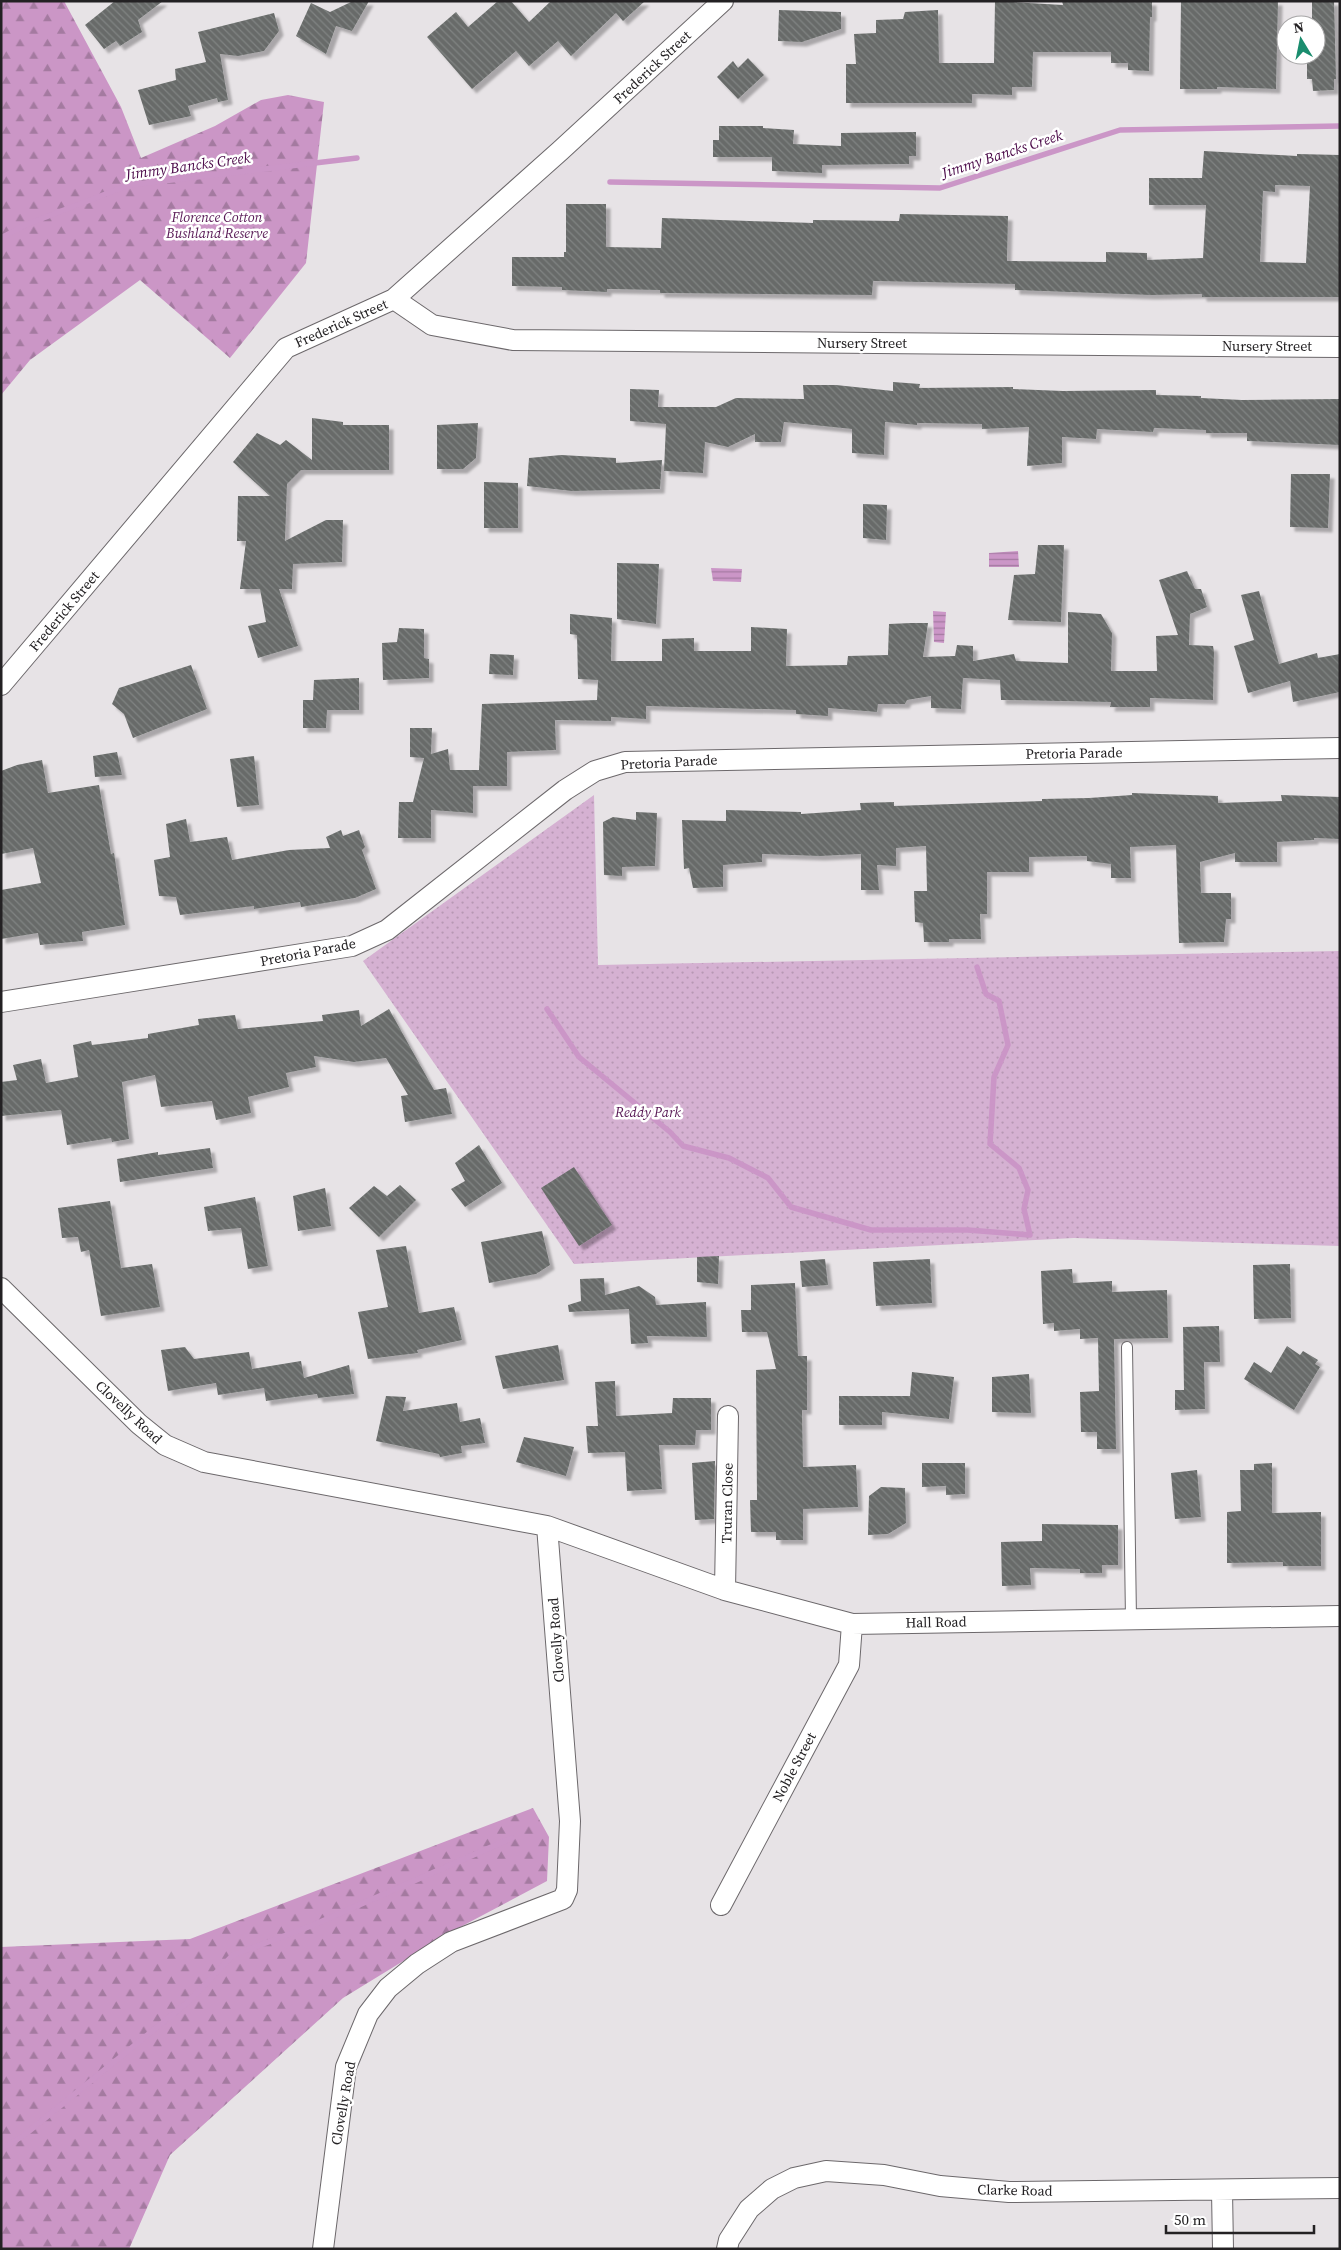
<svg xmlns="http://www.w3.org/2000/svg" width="1341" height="2250" font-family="'Source Serif 4',serif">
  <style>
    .forest { fill: url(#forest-firs) }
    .park { fill: url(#park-dots) }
    .water { fill: url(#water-rules) }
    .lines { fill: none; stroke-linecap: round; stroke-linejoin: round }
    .stream { stroke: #cb96c7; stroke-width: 5.5 }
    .building { fill: url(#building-back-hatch); fill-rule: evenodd; filter: url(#shadow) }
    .lane-casing { stroke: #6c686b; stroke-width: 12 }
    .street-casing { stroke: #6c686b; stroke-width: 22 }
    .lane { stroke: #fff; stroke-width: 10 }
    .street { stroke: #fff; stroke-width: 20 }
    .labels { text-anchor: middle; stroke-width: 5; stroke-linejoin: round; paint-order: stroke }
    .street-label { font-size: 14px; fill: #232123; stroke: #fff }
    .park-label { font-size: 14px; font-style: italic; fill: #581955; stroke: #fff }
    .water-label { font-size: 15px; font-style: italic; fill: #4b0a49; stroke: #fff }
  </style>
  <defs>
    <pattern id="forest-firs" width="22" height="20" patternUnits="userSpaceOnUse" patternTransform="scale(1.25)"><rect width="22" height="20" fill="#cb96c6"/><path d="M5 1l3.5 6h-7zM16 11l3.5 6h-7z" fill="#a47aa0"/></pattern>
    <pattern id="park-dots" width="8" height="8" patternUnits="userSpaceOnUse" patternTransform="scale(1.25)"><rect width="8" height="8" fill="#d5b1d2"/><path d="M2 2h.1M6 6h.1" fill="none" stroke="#b798b4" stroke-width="1.8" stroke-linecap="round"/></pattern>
    <pattern id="water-rules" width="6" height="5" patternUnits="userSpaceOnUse" patternTransform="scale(1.25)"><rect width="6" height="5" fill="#cb96c7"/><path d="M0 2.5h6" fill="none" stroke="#a47aa1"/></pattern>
    <pattern id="building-back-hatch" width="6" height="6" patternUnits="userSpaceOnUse" patternTransform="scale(1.25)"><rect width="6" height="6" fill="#676b69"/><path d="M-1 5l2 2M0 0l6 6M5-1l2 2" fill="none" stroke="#818382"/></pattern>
    <filter id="shadow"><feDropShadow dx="4.5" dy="4.5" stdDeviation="1" flood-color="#0004"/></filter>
  </defs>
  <rect width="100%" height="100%" fill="#e7e3e6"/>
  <!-- forest -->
  <path class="forest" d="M1,1H64L121,107L141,158L215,126L261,100L288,95L324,102L306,263L230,358L140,280L30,360L1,395Z
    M533,1808L549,1837L547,1881L449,1933L343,1998L170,2155L129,2249H1V1947L190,1939Z"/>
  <!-- park -->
  <path class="park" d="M594,795L598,965L1340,951V1246L1074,1238L574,1264L363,961Z"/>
  <!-- water -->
  <path class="water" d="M1018,551L1019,567H989V553Z
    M711,568L742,569L741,582L713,581Z
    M933,611L946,612L944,643L934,642Z"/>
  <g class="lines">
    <!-- stream -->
    <path class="stream" d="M610,182L940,188L1120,130L1340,126
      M1,238L25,225L129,185L357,158
      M547,1009L579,1057L670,1132L683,1146L729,1158L768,1178L791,1207L871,1230H968L1030,1235L1024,1209L1028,1190L1019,1168L990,1144L994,1077L1008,1045L999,1001L986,994L977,967
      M1,2149L23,2136L188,2002L233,1955L311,1926L512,1838"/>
  </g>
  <!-- building -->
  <path class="building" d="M115,1H163L138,20L142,32L120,46L116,41L104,49L85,25Z
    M353,1H369L352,31L336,26L326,54L296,36L311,3L330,12Z
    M498,1H511L529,22L551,1H645L623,21L616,13L571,56L558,41L529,66L516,51L472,89L427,37L456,12L468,27Z
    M995,1L1063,5L1062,1H1152V17H1150L1149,71L1128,70V63H1111V52H1033L1032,87H1012V95L972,94V103H846V64H856L854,34L876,33V20L903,19L905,12L938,10L939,63H994Z
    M1181,1H1278L1276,89L1217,87V89H1180Z
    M1312,1H1334L1336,79H1334V90L1313,91L1312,79H1307V55H1316V25H1312Z
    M779,10L841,12V29L802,42L778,41Z
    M274,13L279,31L264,51L238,56L220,54L228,100L218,102L217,98L188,106L191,116L149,125L138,90L176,80L175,69L206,62L198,32Z
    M748,58L764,75L738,99L717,77L733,61L738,68Z
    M719,126H763V128L794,130L793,144L841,146V133L916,132V156H909V164L822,165V173L772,171V157H713V140H719Z
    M1204,151L1297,156V154L1340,155V297H1202V294L1151,295L1015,290V284L873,281L872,295L660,293V290L607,289V292L562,290V287L512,286V257H564V252H566V204H606V247L661,248L662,218L813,223V220L899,221L900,214L1008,216L1007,261L1106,262V252L1147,253V260L1203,258L1206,205H1149V178H1202ZM1275,185L1310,186L1306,263L1260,262L1263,191L1275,192Z
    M893,382L920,384L919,388L1013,387V389L1063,391L1156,390V395L1201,396V398L1242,400L1340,399V445L1247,441V433H1206V430L1154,428L1153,432L1097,429L1096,439L1062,437V463L1027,466L1029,427L982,429V424L917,423V425L885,422L884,455L852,453V429L784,422L781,442H755V434L728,447L705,442L703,473L664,471L666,424L630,421V389L659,390L658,407H716L736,398L804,399L803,385H836L893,391Z
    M312,418L343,422V425H389V470H301L287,484L285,541L326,520H343L342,562L293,564L292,589H279L298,646L258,658L248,626L266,622L260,589H240L246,541H237L238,496H270L233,462L257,433L280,445L286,440L312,460Z
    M478,423L476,458L463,469H437V425Z
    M561,455L616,458V463L662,460L660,489L572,491L527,486L529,458Z
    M1291,474H1330L1328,528L1290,527Z
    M484,482L518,483V528H484Z
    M863,504L887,505L886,540L863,538Z
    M1038,545H1064L1061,622L1008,620L1014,575L1035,574Z
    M617,563L659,564L656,624L617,619Z
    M1187,571L1195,589H1201L1207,607L1190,614L1189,645L1213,646L1214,652L1213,700L1150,698V707H1110L1111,702L1001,700L1000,680L963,678L961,709L931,708V696L907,700L905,704H878L877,712L828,708V716L796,714V710L646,706V719L611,717V721L555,720L556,750L507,752V786H473V813L431,810V838H398L399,802H413L424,758L410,757V728H432L431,754L448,749L450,770H479L482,704L597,700L598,680L578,679L577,635L570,634V614L612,618L611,661H662V639L694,638V651H751V627L787,629L786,666L847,665L848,656L888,655L889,624L911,623H928L923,657L955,656L957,645L973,646V661L1014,654L1016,661L1068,663V612L1101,614L1112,633L1111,671H1157L1156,636L1178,635L1159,580Z
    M1259,591L1279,664L1317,653L1318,658L1340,654V692L1293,702L1290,681L1248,693L1234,646L1254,640L1241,595Z
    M399,628L424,629V658L429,659V678L383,680L382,643L397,642Z
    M490,654L514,655L513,675L489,674Z
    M191,665L207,709L133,738L124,714L112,704L119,688Z
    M359,678V710H327L326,728H303V700H313L314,680Z
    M117,752L122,775L95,777L93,756Z
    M254,756L259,805L237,807L230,759Z
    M42,760L48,793L99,785L111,854L114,853L125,925L82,932L83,941L40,945L38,933L1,939V890L41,883L33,848L1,854V771L17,765Z
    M1132,793L1218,796V803L1282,801L1281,795L1340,797V839L1314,838V840L1277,842V862H1235V853L1200,862L1201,893H1231V919H1226L1224,942L1179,943L1176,845L1130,847L1131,878H1111V864L1087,861V856L1029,857V872H987V914H980L981,939H949V942H924L923,923L915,922L914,891H927L926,846L896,848V866L877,865L879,890H861V854L820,856L762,854V862L723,865V887L693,888L689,868L684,869L682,820L726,821V810L801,812V814L861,810L860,803L894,802V806L1042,801V799L1089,798L1132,795Z
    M636,812L657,813L655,866L622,867V876L604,875L603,822L613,817L636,820Z
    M186,819L190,842L227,837L232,860L289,850L330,848L326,837L341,830L343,836L359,830L365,847L362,850L376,889L355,898L301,907L300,902L254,909V906L180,915L176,897L159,896L154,860L170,857L166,824Z
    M389,1009L434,1090L446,1088L452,1114L405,1122L401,1096L408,1095L386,1058L354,1062L314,1056L316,1067L286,1073L289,1087L248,1097L251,1113L216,1120L212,1101L161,1107L155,1075L122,1082L129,1139L112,1142L111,1138L67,1145L61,1110L1,1116V1082L17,1080L13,1065L41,1059L46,1083L78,1077L73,1045L91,1041L92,1045L148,1038V1034L199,1025L198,1019L235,1015L238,1029L323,1021L322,1015L359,1010L361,1026Z
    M479,1145L502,1183L465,1207L451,1189L465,1181L455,1163Z
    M210,1148L213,1168L120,1182L117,1159L158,1152V1155Z
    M574,1167L612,1225L579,1246L541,1188Z
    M400,1185L416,1200L379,1237L349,1208L374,1186L387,1196Z
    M325,1188L331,1226L298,1231L293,1196Z
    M255,1197L268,1266L248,1269L241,1228L208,1231L204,1207Z
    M110,1201L121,1268L152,1264L160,1307L101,1316L89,1250L81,1252L78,1237L62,1238L58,1208Z
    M542,1231L550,1265L536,1274L489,1283L481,1242Z
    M406,1246L419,1313L454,1307L462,1340L417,1350L418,1353L368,1359L358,1312L388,1307L376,1250Z
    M719,1256L718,1284L697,1282V1257Z
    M825,1259L828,1285L802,1287L800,1261Z
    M930,1259L932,1303L876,1306L873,1262Z
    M1290,1264L1291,1318L1254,1319L1253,1265Z
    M1072,1269L1073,1283L1112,1281V1292L1167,1290L1168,1338L1114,1339L1116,1449H1097V1432H1081L1080,1392L1099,1391L1098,1338L1080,1339V1329L1054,1331V1323L1043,1324L1041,1271Z
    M604,1278L605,1295L639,1286L655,1297L656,1305L706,1302L707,1337L647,1336L648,1343L631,1344L629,1309L569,1312L568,1305L581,1301L580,1279Z
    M795,1283L798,1356H807V1410H802L803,1467L856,1465L858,1507L803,1509V1540H776V1532H751L750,1500H757L756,1370L776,1369L767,1332H742L741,1310H751V1285Z
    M1219,1326L1220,1362H1204L1205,1409L1175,1410V1390H1184L1183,1327Z
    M558,1345L564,1380L503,1389L495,1356Z
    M1287,1346L1300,1355L1303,1351L1318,1360L1315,1364L1320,1367L1294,1410L1244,1379L1254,1362L1271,1373Z
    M185,1347L194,1359L249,1352L252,1369L301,1361L304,1378L349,1365L354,1394L318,1398L317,1394L266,1401L264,1388L218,1395L216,1383L168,1391L161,1350Z
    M912,1372L954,1377L949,1419L882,1412V1425H839V1396H910Z
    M1029,1374L1031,1413L992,1412V1377Z
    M615,1381L616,1416L672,1413L673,1398H711V1430H696L695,1445H659L662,1489L627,1491L625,1452L588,1453L586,1426H598L595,1382Z
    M386,1396L406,1397L403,1411L457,1403L460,1422L480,1418L485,1443L461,1446L462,1453L440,1457L439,1454L376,1441Z
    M524,1437L574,1447L566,1476L516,1462Z
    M715,1461L714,1519L695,1520L692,1463Z
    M922,1463H965V1494L946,1495V1486L922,1487Z
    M1272,1463V1513L1321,1512V1566H1283V1562L1227,1563V1512L1241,1511L1240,1470H1254V1464Z
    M1197,1470L1201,1517L1175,1519L1171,1473Z
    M881,1487L905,1488L906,1523L888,1534L868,1535L869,1496Z
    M1042,1524L1118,1525V1565H1102V1573H1080V1569L1030,1568L1031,1585L1002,1586L1001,1542L1042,1541Z"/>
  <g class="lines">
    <!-- lane casing -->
    <g class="lane-casing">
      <path id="lane" d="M1127,1347L1131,1619"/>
    </g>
    <!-- street casing -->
    <g class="street-casing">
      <path id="street" d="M394,299L432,325L513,340L1340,347
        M1,685L286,348L394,299L560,151L723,1
        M1,1002L352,946L387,930L565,790L595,771L625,762L1340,748
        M1,1288L139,1424L165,1445L204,1462L547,1526L725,1590L852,1624L1340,1616
        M725,1590L728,1416
        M721,1905L849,1665L852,1624
        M1222,2191L1223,2249
        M323,2249L346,2067L368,2014L388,1988L417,1964L451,1942L563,1899L567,1890L570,1821L547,1526
        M727,2249L729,2240L749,2209L772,2189L794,2178L826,2171L884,2175L940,2186L1009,2192L1340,2188"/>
    </g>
    <!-- lane -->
    <use href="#lane" class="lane"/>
    <!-- street -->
    <use href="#street" class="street"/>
  </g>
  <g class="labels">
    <!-- street labels -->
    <g class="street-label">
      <text transform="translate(652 67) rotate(-43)" y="5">Frederick Street</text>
      <text transform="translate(341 323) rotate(-24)" y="5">Frederick Street</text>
      <text x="862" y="348">Nursery Street</text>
      <text x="1267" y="351">Nursery Street</text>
      <text transform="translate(64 611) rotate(-50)" y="5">Frederick Street</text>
      <text transform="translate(1074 753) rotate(-1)" y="5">Pretoria Parade</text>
      <text transform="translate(669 762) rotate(-3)" y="5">Pretoria Parade</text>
      <text transform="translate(308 952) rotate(-11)" y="5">Pretoria Parade</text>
      <text transform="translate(129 1412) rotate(43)" y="5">Clovelly Road</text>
      <text transform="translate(727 1503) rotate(-89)" y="5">Truran Close</text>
      <text transform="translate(936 1622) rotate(-1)" y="5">Hall Road</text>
      <text transform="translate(556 1640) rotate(-94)" y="5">Clovelly Road</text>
      <text transform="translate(794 1767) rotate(-62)" y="5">Noble Street</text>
      <text transform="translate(343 2103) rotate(-80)" y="5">Clovelly Road</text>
      <text transform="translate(1015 2190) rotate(1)" y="5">Clarke Road</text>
    </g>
    <!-- park labels -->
    <g class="park-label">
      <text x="217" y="222">Florence Cotton<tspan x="217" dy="16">Bushland Reserve</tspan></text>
      <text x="648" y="1117">Reddy Park</text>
    </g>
    <!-- water labels -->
    <g class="water-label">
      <text transform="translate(1002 154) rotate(-18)" y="5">Jimmy Bancks Creek</text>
      <text transform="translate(188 166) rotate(-8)" y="5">Jimmy Bancks Creek</text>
    </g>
  </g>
  <!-- border -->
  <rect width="1341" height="2250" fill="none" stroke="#232123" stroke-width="5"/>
  <!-- north arrow -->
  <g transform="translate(1301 40) rotate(350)"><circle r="24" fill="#ffffff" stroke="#a7a6a7"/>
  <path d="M0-4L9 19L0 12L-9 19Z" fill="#1a8d6e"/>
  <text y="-8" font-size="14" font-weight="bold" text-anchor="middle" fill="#232123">N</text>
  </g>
  <!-- scale -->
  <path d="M1166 2225v8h148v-8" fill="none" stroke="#232123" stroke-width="2.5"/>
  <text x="1174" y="2225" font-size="15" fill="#232123" stroke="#ffffff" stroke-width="4" paint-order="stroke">50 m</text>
</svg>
